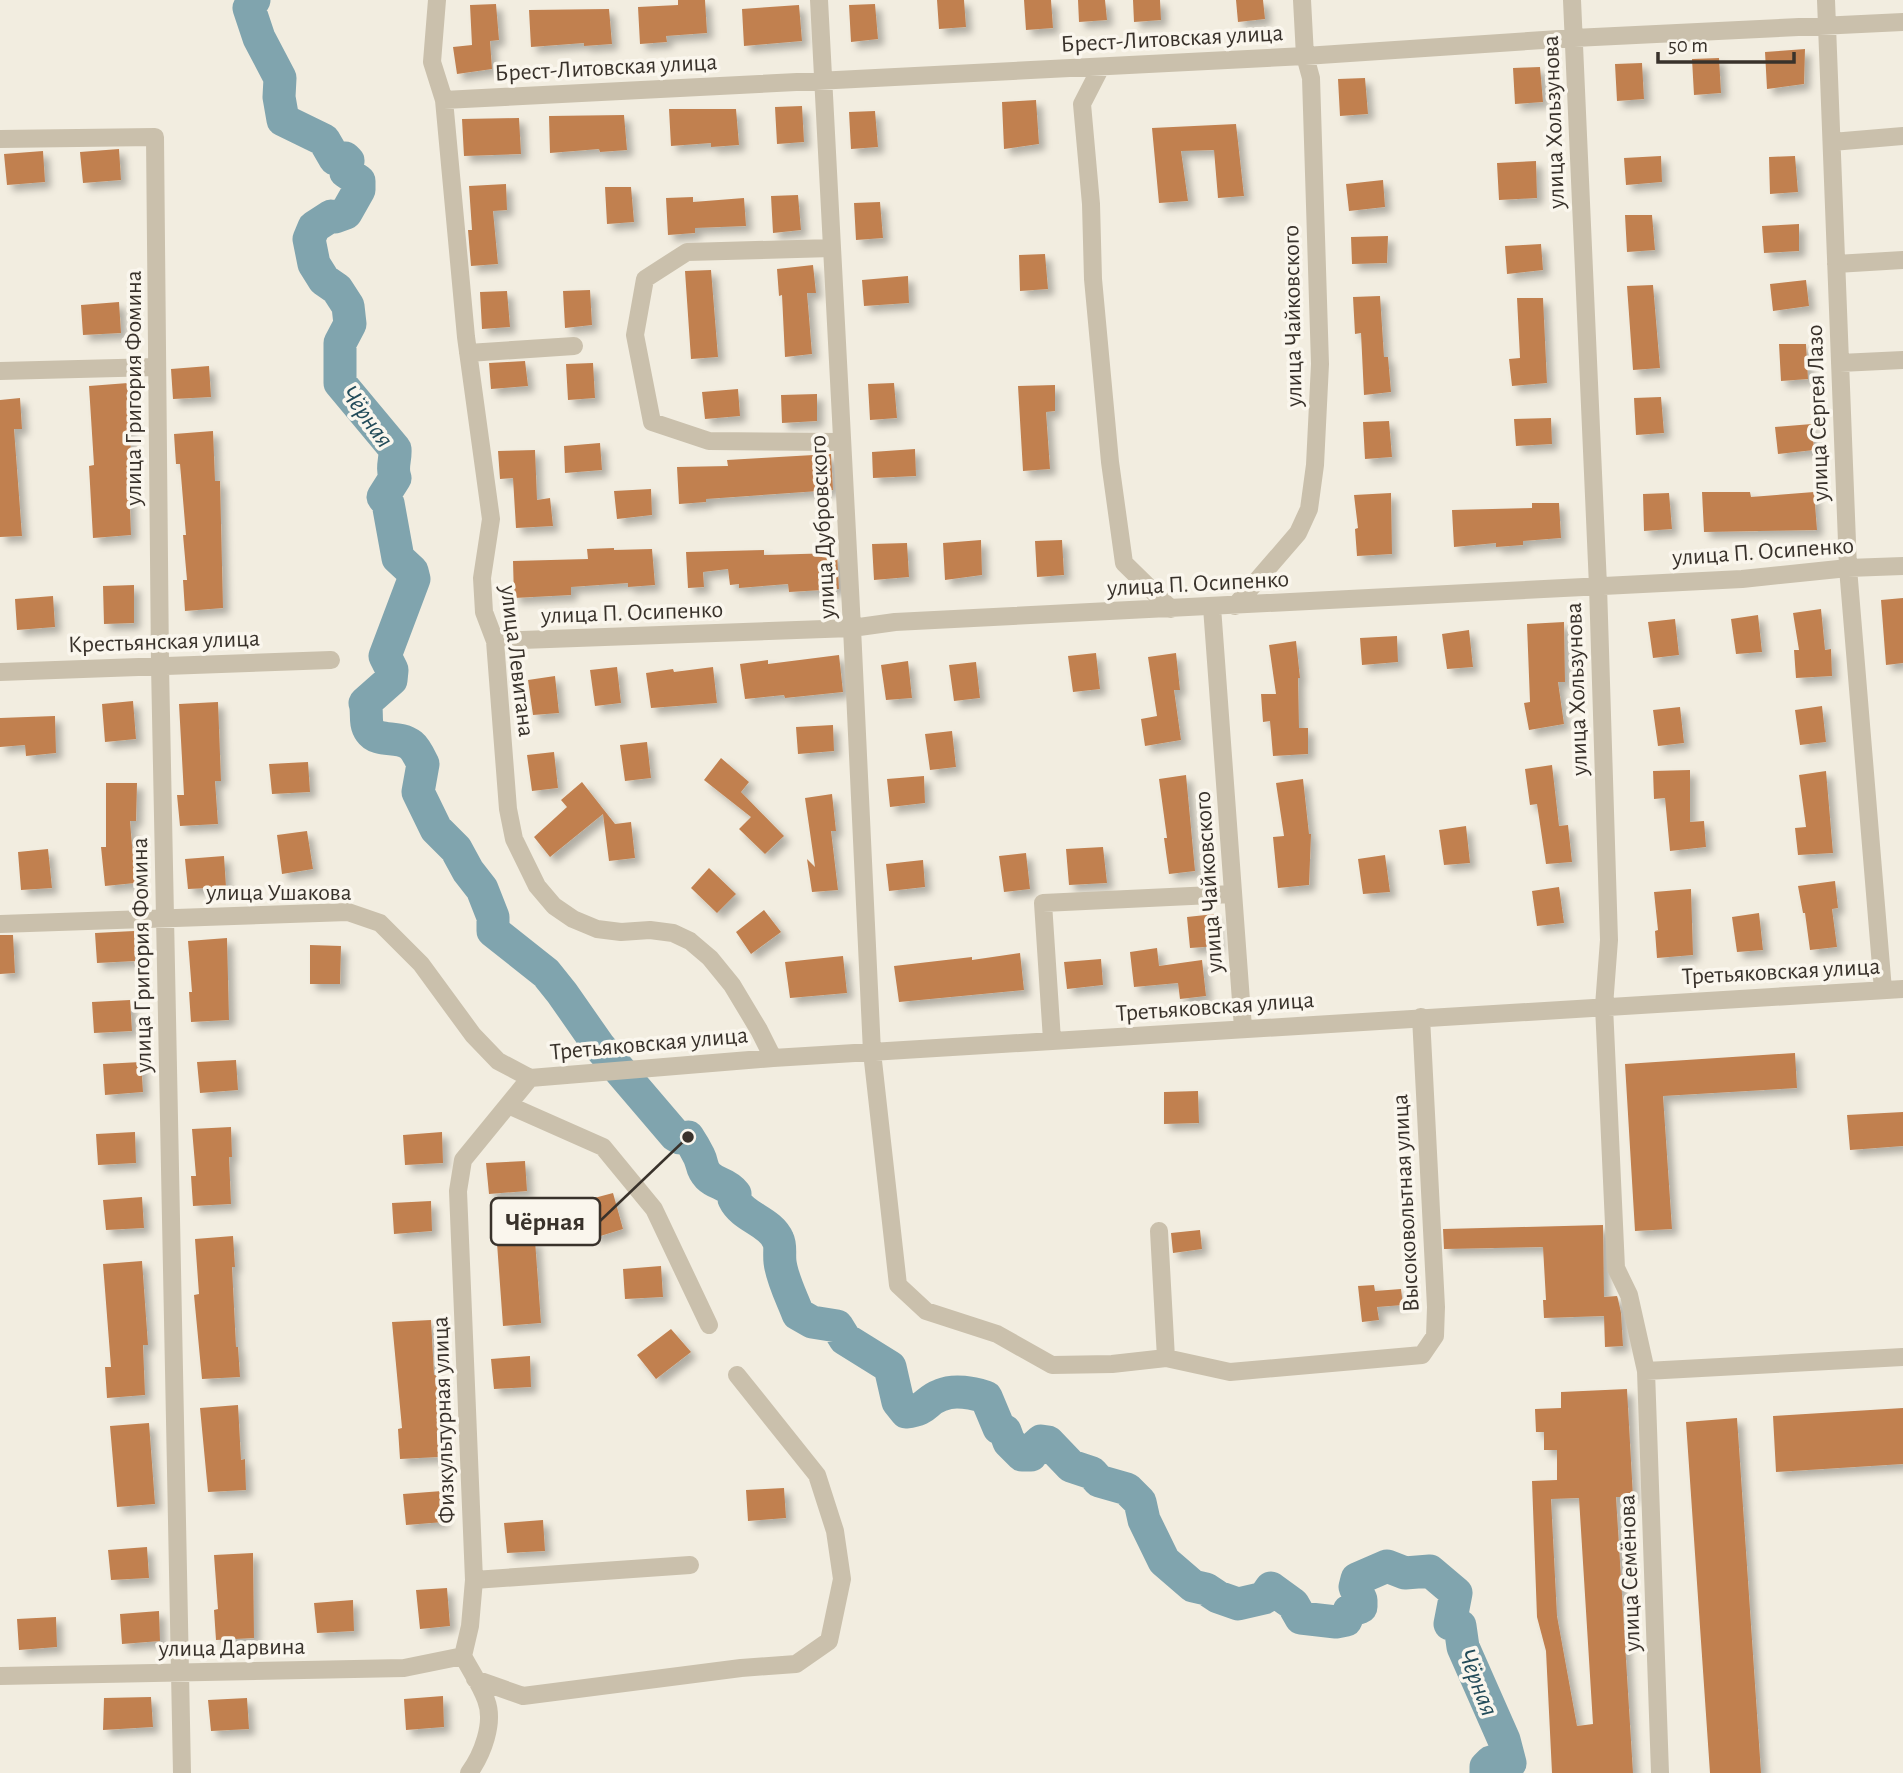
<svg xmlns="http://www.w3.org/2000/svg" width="1903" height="1773" font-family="'Alegreya Sans',sans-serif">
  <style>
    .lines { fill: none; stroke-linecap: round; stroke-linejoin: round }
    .river { stroke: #80a4ae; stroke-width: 33 }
    .building { fill: #c18050; fill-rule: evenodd; filter: url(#shadow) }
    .minor { stroke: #cac0ac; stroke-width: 18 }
    .labels { text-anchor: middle; stroke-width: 7; stroke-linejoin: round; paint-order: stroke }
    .street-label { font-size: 24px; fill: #39322b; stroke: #faf6ed }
    .water-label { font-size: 26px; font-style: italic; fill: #224b59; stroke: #faf6ed }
    .leader { fill: none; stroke: #39322b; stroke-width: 2.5 }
    .callout-dot { fill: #39322b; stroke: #faf6ed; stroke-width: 2.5 }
    .callout { fill: #faf6ed; stroke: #39322b; stroke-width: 2.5 }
    .callout-label { font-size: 26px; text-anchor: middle; font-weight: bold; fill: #39322b }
  </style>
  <defs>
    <filter id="shadow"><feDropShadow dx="6" dy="6" stdDeviation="3.5" flood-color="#0004"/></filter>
  </defs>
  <rect width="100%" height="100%" fill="#f2ede0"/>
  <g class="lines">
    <!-- river -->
    <path class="river" d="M254,0L249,8L259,38L280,78L279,97L283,120L324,140L335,159L345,158L348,161L346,172L359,181V190L346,213L335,217L331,216L314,227L309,239L314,264L324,280L337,289L348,306L350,324L340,343V383L395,449C396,459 391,467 395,478L383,497L388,503L398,558L412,571L414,579L385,656L392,670L391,680L365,703C368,712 364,723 370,731C378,743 399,735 411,745C416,749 420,758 423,764L418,792L436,829L456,849L468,871L482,889L493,917V931L546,973L562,993L599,1046L675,1135L680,1138L688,1137C692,1143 696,1150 699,1156C703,1164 701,1169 708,1176C717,1185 725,1182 735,1194L734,1199C743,1218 770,1221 778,1240C781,1246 779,1254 780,1262C782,1279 792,1298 798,1314L812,1322L837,1326L845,1339L890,1367L898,1402L906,1412C928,1410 924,1401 941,1395C955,1389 972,1393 986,1397L999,1428L1005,1431L1009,1442L1022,1455H1031V1450L1041,1441L1048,1442L1071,1466L1092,1473L1099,1481L1127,1489L1140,1502L1144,1520L1164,1561L1193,1586L1206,1589L1218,1597L1238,1604L1264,1598L1271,1588L1293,1604L1301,1618L1336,1622L1346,1620L1349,1611L1361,1607V1600L1355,1587L1357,1579L1387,1566L1405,1573L1430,1571L1456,1593L1450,1624L1455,1623L1460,1626L1463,1647L1504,1740L1510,1763L1505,1768L1491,1762L1486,1767V1773"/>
  </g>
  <!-- building -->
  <path class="building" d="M678,0H705L707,33L666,36L667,42L640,44L638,7L678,5Z
    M937,0H964L966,27L939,29Z
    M1024,0H1051L1053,28L1026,30Z
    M1078,0H1105L1107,20L1079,22Z
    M1133,0H1160L1161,20L1134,22Z
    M1236,0H1263L1265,19L1238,22Z
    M496,4L499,40L490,41L492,69L457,74L453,47L472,45L470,5Z
    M875,4L878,39L851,42L849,5Z
    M799,5L802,41L744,46L742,9Z
    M609,9L612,44L584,46V43L531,47L529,10Z
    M1805,49L1804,84L1767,89L1765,52Z
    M1719,58L1721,93L1694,95L1692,59Z
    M1642,63L1644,99L1617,101L1615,64Z
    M1540,67L1543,102L1515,104L1513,68Z
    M1365,78L1368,114L1340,116L1338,79Z
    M1036,100L1039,144L1004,149L1002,102Z
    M802,106L804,142L777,144L775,107Z
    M669,109H736L739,145L711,147V143L671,146Z
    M875,111L878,147L851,149L849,112Z
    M624,115L627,150L600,152L599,149L550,153L549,116Z
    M519,118L521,154L464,156L462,119Z
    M1236,124L1244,196L1218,198L1214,150L1181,151L1188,201L1159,203L1152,128Z
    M119,149L121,180L83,183L80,152Z
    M43,151L45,182L7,185L4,154Z
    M1661,156L1662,182L1626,185L1624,158Z
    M1795,156L1798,192L1770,194L1769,157Z
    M1536,161L1537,198L1499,200L1497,163Z
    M1383,180L1385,207L1349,211L1346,184Z
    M506,184L507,210L493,211L498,264L471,266L468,230H472L469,186Z
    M605,187H631L634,222L607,224Z
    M798,195L801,230L773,233L771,196Z
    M693,197V202L744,198L746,226L695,228V233L668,235L666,198Z
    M880,202L883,238L856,240L854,203Z
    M1625,215H1652L1655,250L1627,252Z
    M1799,224V251L1764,253L1762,226Z
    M1388,236L1387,263L1352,264L1351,237Z
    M1541,244L1543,270L1507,274L1505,246Z
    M1045,254L1048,289L1020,291L1019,255Z
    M813,265L816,293H807L812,354L785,357L782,295L779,296L777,269Z
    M711,270L718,357L691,359L685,271Z
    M908,276L909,303L864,306L862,280Z
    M1806,280L1809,306L1773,311L1770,284Z
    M1653,285L1660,368L1633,370L1627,286Z
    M590,290L592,325L565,328L563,291Z
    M507,291L510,327L482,329L480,292Z
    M1380,296L1384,357H1388L1391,392L1364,395L1361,333L1355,334L1353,297Z
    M1517,298H1543L1547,383L1512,386L1509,359L1520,358Z
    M119,302L121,333L83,335L81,305Z
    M1779,344H1806L1808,379L1781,381Z
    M525,361L528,386L491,389L489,363Z
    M593,363L595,398L568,400L566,364Z
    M209,366L211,397L173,399L171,369Z
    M128,383L131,455L128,456L131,535L93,538L89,466L94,465L89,386Z
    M894,383L897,418L870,420L868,384Z
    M1055,385V411L1046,412L1050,469L1023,471L1018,386Z
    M738,389L740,416L705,419L702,392Z
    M817,394V421L782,423L781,395Z
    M1661,397L1664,433L1636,435L1634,398Z
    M20,398L22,429H14L22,536L0,537V400Z
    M1551,418L1552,444L1516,446L1514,419Z
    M1389,421L1392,457L1365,459L1363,422Z
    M1812,424L1814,450L1778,454L1775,427Z
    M213,431L215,481H220L223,608L185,611L183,580H187L183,535H186L180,464H176L174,434Z
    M600,443L602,470L565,473L564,446Z
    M915,449L916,476L873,478L872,452Z
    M535,450L537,500L550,498L553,526L516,528L513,478L500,479L498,451Z
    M831,454L833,490L706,499V502L679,504L677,467L728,466L727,460Z
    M651,489L652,515L617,519L614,491Z
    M1702,492H1750L1751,497L1814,492L1817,530L1704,532Z
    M1391,493L1392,554L1357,556L1355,529L1358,528L1354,495Z
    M1669,493L1672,529L1644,531L1643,494Z
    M1532,503H1559L1561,538L1523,541V545L1496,547V543L1454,547L1452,510L1532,508Z
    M981,540L982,575L945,580L943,543Z
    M1062,540L1064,575L1037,577L1035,541Z
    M907,543L909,577L874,580L872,544Z
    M614,548V550L652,549L655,585L628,587V583L571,587V595L514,598L513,561L588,559L587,549Z
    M764,550V555L837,553L839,589L789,592L788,584L739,588V584L730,585L728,569L703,572L704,587L688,588L686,552Z
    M134,585V623L104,624L103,586Z
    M53,596L55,627L17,630L15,599Z
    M1903,598V663L1886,665L1881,600Z
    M1821,609L1825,650L1831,649L1832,676L1796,678L1794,650H1799L1793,613Z
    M1758,615L1762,652L1736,654L1731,619Z
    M1675,619L1679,655L1653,658L1648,622Z
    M1564,622L1565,682H1558L1564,724L1529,730L1524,703L1530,702L1527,624Z
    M1469,630L1473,667L1447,669L1442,634Z
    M1397,636L1398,662L1362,665L1360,638Z
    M1296,641L1300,678H1298L1299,728H1308V754L1273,756L1270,721L1263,722L1261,694H1276L1269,645Z
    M1096,653L1100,689L1073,692L1068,656Z
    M1176,653L1180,690H1174L1181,740L1145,746L1141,719L1157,716L1148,657Z
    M839,655L843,692L785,698L784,695L745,699L740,664L768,660V664Z
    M908,661L912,698L886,700L881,665Z
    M976,662L980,698L954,701L949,665Z
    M617,667L621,703L595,706L590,670Z
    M713,667L717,703L651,708L646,673L673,669L674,672Z
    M555,676L559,713L533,715L528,680Z
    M133,701L136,739L105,742L102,704Z
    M218,702L221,781H215L218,824L180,826L177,795H184L179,704Z
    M1822,706L1826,742L1800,745L1795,710Z
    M1680,707L1684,743L1658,746L1653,710Z
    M55,716L56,753L26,756L25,745L0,747V718Z
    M833,725L834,751L798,754L796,727Z
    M952,731L956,767L930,770L925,734Z
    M647,742L651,778L625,781L620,745Z
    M554,752L558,788L532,791L527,755Z
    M721,758L749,782L741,792L784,836L765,854L739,829L751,817L704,780Z
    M308,762L310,792L272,794L269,764Z
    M1552,765L1559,826L1568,825L1572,862L1546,864L1537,804L1530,805L1525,769Z
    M1690,770V822L1704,821L1706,847L1670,851L1665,798L1654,799L1653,771Z
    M1826,771L1833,853L1798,855L1795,828L1806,827L1799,775Z
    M1186,775L1195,871L1169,874L1164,838H1167L1159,779Z
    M924,776L925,803L890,807L887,779Z
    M1303,779L1309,834H1311L1309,885L1278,888L1273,837L1284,836L1276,783Z
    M582,782L615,824L631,822L635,858L609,861L603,814L550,857L534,837L567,807L561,800Z
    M106,783H137L136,821H130L135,883L105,886L101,847H106Z
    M832,794L836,831H831L838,890L812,892L807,859L815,867L805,798Z
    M1466,826L1470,863L1444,865L1439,830Z
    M307,831L313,869L282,874L277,835Z
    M1103,847L1107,883L1069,885L1066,849Z
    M48,849L52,888L21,890L18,852Z
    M1026,853L1030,889L1004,892L999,856Z
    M1385,855L1390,892L1363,894L1358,859Z
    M224,856L226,887L188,889L185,859Z
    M923,860L925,887L889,891L886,864Z
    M709,868L736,894L717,913L691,888Z
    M1835,881L1838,908L1832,909L1837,947L1810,950L1805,913H1803L1798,886Z
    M1559,887L1564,923L1537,926L1532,891Z
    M1691,889L1693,955L1657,958L1655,931L1658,930L1654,892Z
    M764,910L781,932L751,954L736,932Z
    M1759,913L1763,950L1737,952L1732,917Z
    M1215,914L1218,946L1190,948L1187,917Z
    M134,931L135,961L97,963L95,933Z
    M0,935H13L15,973L0,974Z
    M227,938L229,1020L191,1022L189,992H192L188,941Z
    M310,945L341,946L340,984H310Z
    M1157,948L1159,966L1202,960L1206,996L1180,999L1178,983L1134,987L1130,952Z
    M1020,953L1024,990L899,1002L894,966L972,957V960Z
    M843,956L847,993L790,998L785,962Z
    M1101,959L1103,985L1067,989L1064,962Z
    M130,1000L132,1031L94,1033L92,1002Z
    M1795,1053L1797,1088L1663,1096L1672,1229L1635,1231L1625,1064Z
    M236,1060L238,1090L200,1093L197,1062Z
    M141,1062L143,1092L105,1095L103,1064Z
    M1198,1091L1199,1123L1164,1124V1092Z
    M1903,1112V1146L1850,1150L1847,1115Z
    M231,1127L232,1157H229L231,1204L193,1206L191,1176H196L192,1129Z
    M135,1132L136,1163L98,1165L96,1134Z
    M442,1132L443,1163L405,1165L403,1135Z
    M525,1161L527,1191L489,1194L486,1163Z
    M613,1193L623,1229L594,1238L583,1201Z
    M142,1197L144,1228L106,1230L103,1200Z
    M431,1201L432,1231L394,1234L392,1203Z
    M1603,1225L1604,1297L1617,1296L1618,1299L1621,1313L1623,1346L1605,1347L1604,1316L1544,1318L1543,1300H1546L1543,1247L1444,1249L1443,1229Z
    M1200,1230L1202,1249L1173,1253L1171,1233Z
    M233,1236L235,1267H232L236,1347H238L240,1377L202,1379L194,1295L199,1294L195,1239Z
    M535,1240L541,1323L503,1326L497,1243Z
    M142,1261L148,1345H143L145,1395L107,1398L105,1367H111L103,1264Z
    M661,1266L663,1297L625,1299L623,1269Z
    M1374,1285L1375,1291L1401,1289L1403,1305L1377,1307L1379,1320L1362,1322L1358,1286Z
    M431,1320L434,1375L437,1374L438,1457L400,1459L398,1429L402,1428L392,1322Z
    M671,1329L691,1352L656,1379L637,1355Z
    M530,1356L531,1387L494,1389L491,1359Z
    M1627,1389L1633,1497H1616L1633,1773H1552L1546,1651L1537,1617L1532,1481L1557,1480V1450H1544V1432H1536L1535,1409L1561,1408V1392ZM1579,1498L1593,1724L1577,1726L1557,1616L1551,1499Z
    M238,1405L241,1460L245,1459L246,1490L208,1492L200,1408Z
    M1903,1408V1464L1776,1472L1773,1416Z
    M1737,1418L1761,1773H1710L1686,1422Z
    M149,1423L155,1504L117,1507L110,1426Z
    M784,1488L786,1518L748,1521L746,1490Z
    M442,1491L444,1522L406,1525L403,1494Z
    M543,1520L545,1551L507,1553L504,1523Z
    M147,1547L149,1578L111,1580L108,1550Z
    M253,1553L254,1638L216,1640L214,1610L218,1609L214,1555Z
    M447,1588L450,1626L420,1629L416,1590Z
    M353,1600L354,1631L317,1633L314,1603Z
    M159,1611L160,1641L122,1644L120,1614Z
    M56,1617L57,1647L19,1650L17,1619Z
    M443,1696L444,1727L406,1730L404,1699Z
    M151,1697L153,1727L103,1730L104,1698Z
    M247,1698L249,1729L211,1731L208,1700Z"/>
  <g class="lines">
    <!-- minor -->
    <path class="minor" d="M437,0L432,62L444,100L466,337L491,519L482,578L484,612L495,641L508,809L514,839L537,886L554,906L573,919L597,929L621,932L650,930L673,933L690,941L710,958L732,985L759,1030L773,1058
      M819,0L852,628L872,1052L898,1285L926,1311L997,1334L1052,1365L1112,1364L1166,1358L1230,1372L1422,1355L1435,1336L1436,1307L1421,1017
      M1572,0L1598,586L1609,940L1604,1006L1616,1268L1629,1295L1646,1371L1660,1773
      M1826,0L1848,568L1883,990
      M1101,67L1082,104L1091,204L1093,279L1110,462L1124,563L1171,609
      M444,100L1305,56L1574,38L1903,22
      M0,139L155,137L160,665L182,1773
      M1832,142L1903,136
      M832,248L687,252L645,279L635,335L652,422L709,441L842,442
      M1836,264L1903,260
      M468,353L574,346
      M1840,363L1903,360
      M0,371L157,367
      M1235,606L1298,533L1309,509L1315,465L1320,364L1311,78L1305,56L1302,0
      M1212,607L1243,1028
      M495,641L852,628L895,622L1742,579L1848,568L1903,566
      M0,672L331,660
      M0,924L348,912L380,923L421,964L473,1035L498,1061L530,1078
      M1052,1040L1043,903L1233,894
      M530,1078L773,1058L1903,989
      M508,1105L603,1147L654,1209L709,1325
      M1159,1231L1166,1358
      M1646,1371L1903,1357
      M474,1580L690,1565
      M0,1676L404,1668L463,1656
      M475,1679L523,1696L741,1668L796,1664L829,1641L842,1579L835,1531L817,1475L737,1375
      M469,1773C482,1755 495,1723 486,1700C481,1685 470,1670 463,1656L470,1626L474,1580L458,1191L463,1160L530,1078"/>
  </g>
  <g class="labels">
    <!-- street labels -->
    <g class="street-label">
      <text transform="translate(1172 38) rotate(-3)" y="8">Брест-Литовская улица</text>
      <text transform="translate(606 67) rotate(-3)" y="8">Брест-Литовская улица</text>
      <text transform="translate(1553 122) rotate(-92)" y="8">улица Хользунова</text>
      <text transform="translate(1292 316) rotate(-91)" y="8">улица Чайковского</text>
      <text transform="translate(133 388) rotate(-90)" y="8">улица Григория Фомина</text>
      <text transform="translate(1817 413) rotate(-92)" y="8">улица Сергея Лазо</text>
      <text transform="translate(822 527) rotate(-93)" y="8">улица Дубровского</text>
      <text transform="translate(1763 551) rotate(-4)" y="8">улица П. Осипенко</text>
      <text transform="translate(1198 583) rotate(-3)" y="8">улица П. Осипенко</text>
      <text transform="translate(632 612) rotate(-2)" y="8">улица П. Осипенко</text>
      <text transform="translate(164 641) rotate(-2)" y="8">Крестьянская улица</text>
      <text transform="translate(518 661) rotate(83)" y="8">улица Левитана</text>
      <text transform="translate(1576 689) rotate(-92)" y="8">улица Хользунова</text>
      <text transform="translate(1208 882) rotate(-94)" y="8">улица Чайковского</text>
      <text x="279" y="900">улица Ушакова</text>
      <text transform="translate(141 955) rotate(-91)" y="8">улица Григория Фомина</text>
      <text transform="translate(1781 971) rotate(-3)" y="8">Третьяковская улица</text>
      <text transform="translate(1215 1006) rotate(-4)" y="8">Третьяковская улица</text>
      <text transform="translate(649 1043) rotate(-5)" y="8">Третьяковская улица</text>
      <text transform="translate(1405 1203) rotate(-93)" y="8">Высоковольтная улица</text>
      <text transform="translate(443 1420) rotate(-92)" y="8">Физкультурная улица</text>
      <text transform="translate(1629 1573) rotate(-92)" y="8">улица Семёнова</text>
      <text transform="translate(232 1647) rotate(-1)" y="8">улица Дарвина</text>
    </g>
    <!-- water labels -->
    <g class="water-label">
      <text transform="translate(368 416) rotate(54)" y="9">Чёрная</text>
      <text transform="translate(1479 1682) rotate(69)" y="9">Чёрная</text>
    </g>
  </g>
  <!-- callouts -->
  <path class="leader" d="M688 1137L600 1221"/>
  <circle class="callout-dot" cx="688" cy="1137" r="7"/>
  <rect class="callout" x="491" y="1198" width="109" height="47" rx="7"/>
  <g class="callout-label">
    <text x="545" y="1230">Чёрная</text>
  </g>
  <!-- scale -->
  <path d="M1658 52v10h136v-10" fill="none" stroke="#39322b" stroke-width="3.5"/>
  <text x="1668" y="52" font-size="21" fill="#39322b" stroke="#faf6ed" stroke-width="5" paint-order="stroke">50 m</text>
</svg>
